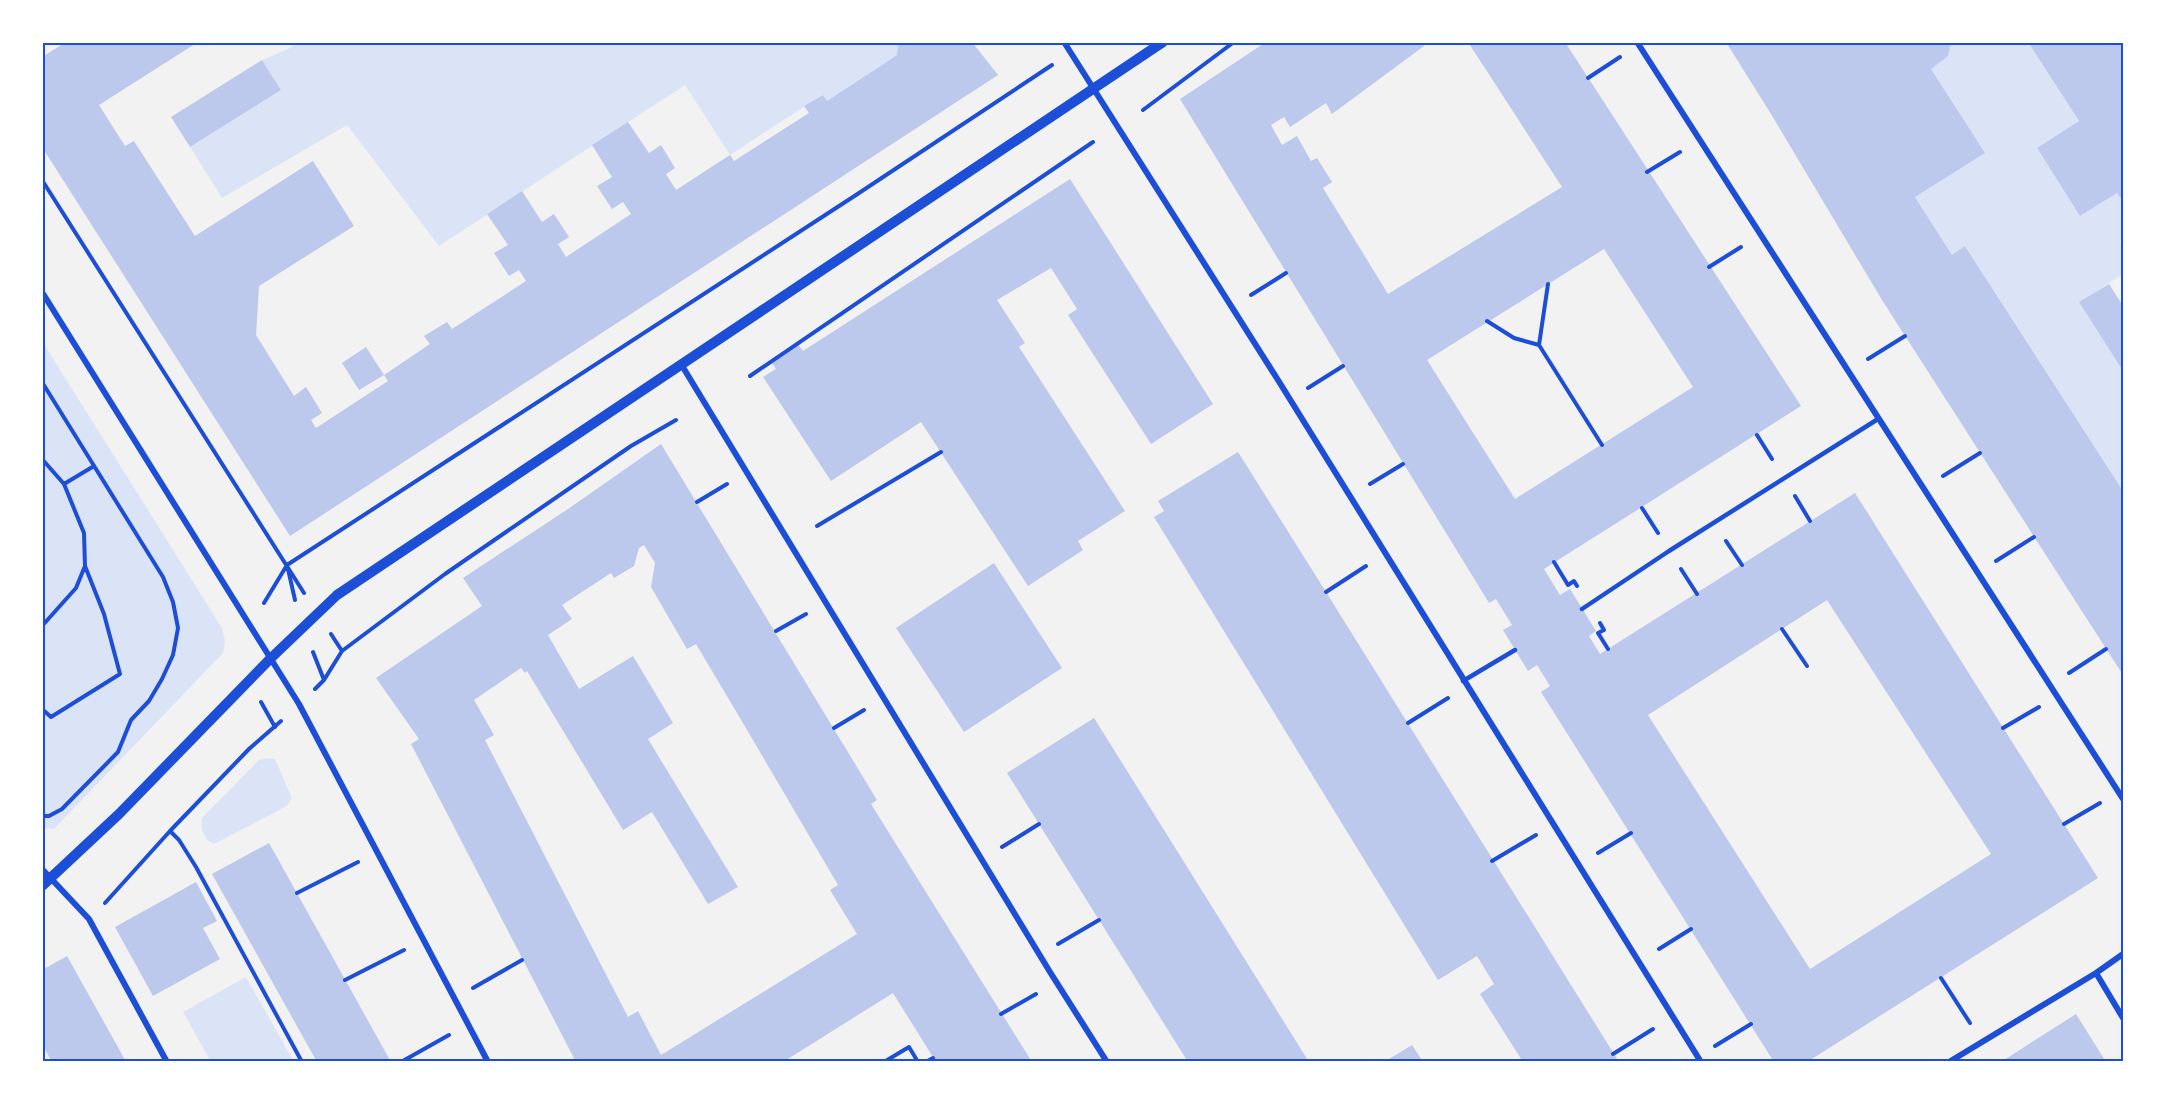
<svg xmlns="http://www.w3.org/2000/svg" width="2165" height="1104" font-family="'IBM Plex Sans',sans-serif">
  <style>
    .green { fill: #dbe4f7 }
    .building { fill: #bdc9ec; fill-rule: evenodd }
    .lines { fill: none; stroke-linecap: round; stroke-linejoin: round }
    .path { stroke: #1d4ed8; stroke-width: 4 }
    .service { stroke: #1d4ed8; stroke-width: 4.5 }
    .minor { stroke: #1d4ed8; stroke-width: 6 }
    .tertiary { stroke: #1d4ed8; stroke-width: 10 }
    .neatline { fill: none; stroke: #1d4ed8; stroke-width: 2 }
  </style>
  <rect width="100%" height="100%" fill="#f2f2f2"/>
  <!-- green -->
  <path class="green" d="M300,42H895L898,45L897,55L827,101L822,95L730,155L685,85L439,246L347,125L222,198L190,147L281,90L262,60L288,49Z
    M1951,42H2028L2079,121L2037,148L2080,216L2117,193L2123,202V238L2120,241L2123,246V274L2080,302L2123,371V491L1966,247L1952,255L1915,197L1984,152L1931,69Z
    M42,341L222,628L225,641L223,653L54,829L42,827Z
    M266,758L275,759L292,798L287,806L214,844C203,839 201,829 202,818L259,760Z
    M246,977L294,1062H211L183,1012Z"/>
  <!-- building -->
  <path class="building" d="M66,42H198L99,105L125,146L134,141L195,236L313,161L354,226L259,286L256,335L294,396L306,387L322,413L311,420L316,428L388,381L384,375L430,344L424,336L447,322L452,329L526,281L519,270L509,276L494,253L508,245L487,214L522,191L542,222L554,214L569,237L558,244L566,257L631,214L623,202L612,209L597,186L612,177L592,145L628,122L649,153L661,145L675,168L666,174L676,190L730,155L734,161L809,113L804,106L823,95L827,101L897,55L898,45L895,42H972L998,75L290,536L42,147V57Z
    M1266,42H1421L1424,46L1332,114L1326,103L1290,127L1284,117L1271,125L1282,145L1297,136L1311,161L1317,158L1332,182L1323,188L1388,294L1562,187L1468,42H1565L1801,406L1544,569L1560,595L1570,589L1596,631L1589,636L1600,654L1855,493L2098,878L1807,1062H1774L1541,692L1550,686L1537,665L1528,671L1503,630L1512,625L1496,599L1489,603L1180,99ZM1604,249L1693,387L1515,499L1427,360ZM1827,600L1991,854L1810,969L1648,715Z
    M1726,42H1951L1948,56L1931,69L1985,153L1915,197L1952,255L1965,246L2123,491V675L1882,300L1771,114Z
    M2028,42H2121L2123,45V202L2117,193L2080,216L2037,148L2079,121Z
    M262,60L281,90L190,147L171,117Z
    M1070,179L1213,404L1151,444L1068,315L1077,309L1051,268L997,300L1025,343L1019,347L1125,511L1078,541L1083,550L1028,586L921,422L831,481L763,377L776,369L770,360L797,343L803,351Z
    M2109,284L2123,306V371L2079,302Z
    M366,347L384,375L359,390L342,363Z
    M661,444L877,800L871,804L1032,1062H936L893,993L783,1062H576L411,744L419,739L376,678L482,606L463,578L568,509ZM644,545L655,563L651,587L687,649L696,644L740,718L838,885L830,890L857,934L661,1055L638,1011L628,1017L485,740L494,735L474,700L521,668L525,673L527,671L623,830L652,812L708,904L738,887L648,739L673,723L633,656L579,689L548,635L572,619L562,605L611,573L614,578L634,566L639,548Z
    M1238,452L1326,592L1619,1062H1523L1480,994L1494,984L1477,956L1438,980L1154,517L1164,511L1158,501Z
    M994,563L1062,668L964,732L896,628Z
    M1094,718L1309,1062H1188L1007,773Z
    M269,843L391,1062H317L212,874Z
    M196,882L217,921L203,928L220,959L153,996L115,927Z
    M67,956L119,1049L126,1062H52L42,1044V970Z
    M2076,1014L2106,1062H1999L2004,1060Z
    M1412,1045L1423,1062H1384Z"/>
  <g class="lines">
    <!-- path -->
    <path class="path" d="M1588,78L1620,57
      M1143,110L1234,42
      M1647,172L1680,152
      M42,180L304,593
      M1709,267L1741,247
      M1548,284L1539,345L1602,445
      M1251,295L1286,273
      M1487,321L1514,338L1539,345
      M1868,359L1905,336
      M750,376L1093,142
      M42,382L163,577L173,602L178,628L173,655L162,679L149,701L131,720L118,752L62,809L49,816H42
      M1308,388L1343,366
      M1757,435L1772,459
      M42,459L64,484L84,533L85,566L76,588L42,626
      M1943,476L1980,453
      M64,484L94,466
      M1370,484L1403,464
      M1795,496L1810,521
      M697,502L727,484
      M1642,508L1658,533
      M817,526L941,452
      M1726,541L1742,565
      M1996,561L2034,537
      M1554,562L1568,585L1574,581L1577,586
      M288,569L295,600
      M1681,569L1697,594
      M1326,592L1366,566
      M264,603L287,565L856,195L1052,65
      M1600,623L1604,630L1598,633L1608,649
      M1782,629L1807,666
      M776,631L806,614
      M331,634L342,651
      M313,652L324,680
      M2069,673L2106,649
      M315,689L324,680L342,651L445,574L631,446L676,420
      M261,702L275,727
      M42,709L51,717L120,674L104,614L85,566
      M1408,723L1448,698
      M834,728L864,710
      M2003,728L2039,707
      M2064,824L2100,803
      M170,831L179,840L196,867L302,1062
      M1002,847L1039,824
      M1598,853L1631,833
      M1492,861L1536,835
      M297,893L358,862
      M105,903L170,831L249,749L281,721
      M1058,944L1099,920
      M1659,949L1691,929
      M1941,978L1970,1023
      M345,980L404,950
      M473,988L522,960
      M1001,1014L1036,994
      M1715,1046L1751,1024
      M1613,1054L1653,1029
      M401,1062L449,1035
      M884,1062L909,1047L918,1062
      M926,1062L933,1058"/>
    <!-- service -->
    <path class="service" d="M1582,609L1669,551L1878,419
      M1463,681L1515,650"/>
    <!-- minor -->
    <path class="minor" d="M1064,42L1278,380L1701,1062
      M1637,42L2123,799
      M42,292L299,704L488,1062
      M681,364L1050,972L1107,1062
      M42,869L89,919L167,1062
      M2096,973L2123,1018
      M1949,1062L2096,973L2123,954"/>
    <!-- tertiary -->
    <path class="tertiary" d="M42,886L119,814L270,659L337,595L1163,42"/>
  </g>
  <!-- border -->
  <rect width="2165" height="1104" fill="none" stroke="#ffffff" stroke-width="87"/>
  <rect x="44" y="44" width="2078" height="1016" class="neatline"/>
</svg>
